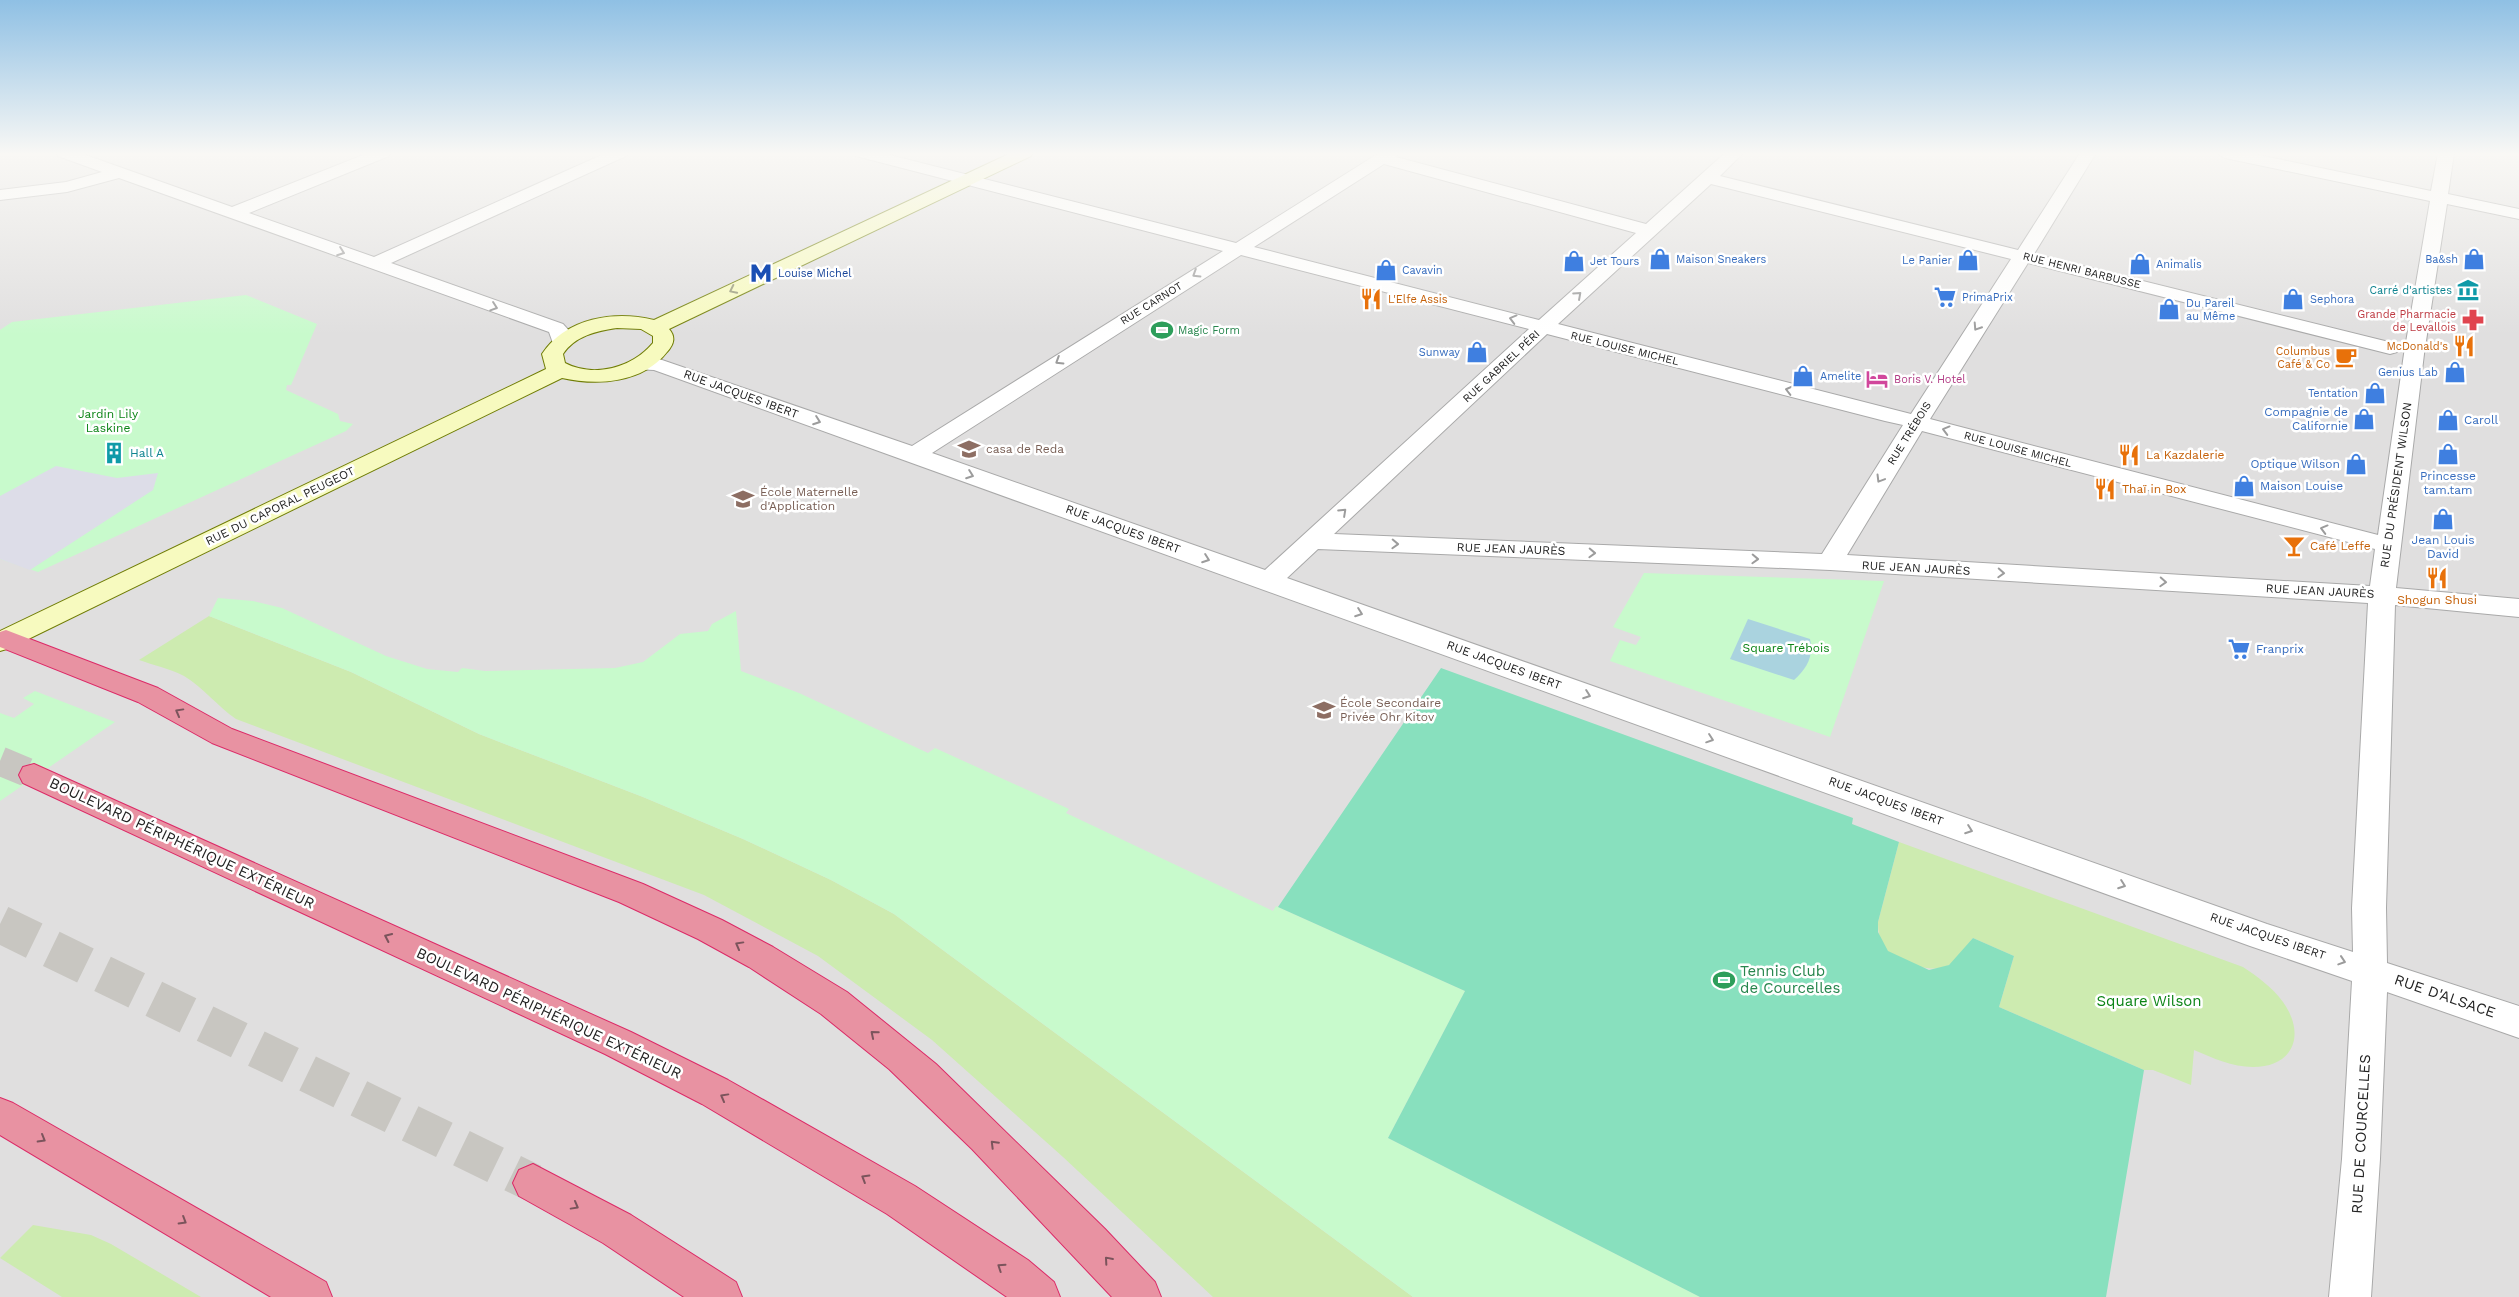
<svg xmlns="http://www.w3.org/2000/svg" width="2519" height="1297" font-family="'Work Sans',sans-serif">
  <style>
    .residential { fill: #e0dfdf }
    .grass { fill: #cdebb0 }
    .park { fill: #c8facc }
    .pitch { fill: #88e0be }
    .plaza { fill: #dddde8 }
    .water { fill: #aad3df }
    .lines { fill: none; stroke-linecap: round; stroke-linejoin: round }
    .highway-tunnel-far1 { stroke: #c8c6c1; stroke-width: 29; stroke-dasharray: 29 15; stroke-linecap: butt }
    .highway-tunnel { stroke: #c8c6c1; stroke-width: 38; stroke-dasharray: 38 19; stroke-linecap: butt }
    .street-casing { stroke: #a9a9a9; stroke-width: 2 }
    .secondary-casing { stroke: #707d05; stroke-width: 2 }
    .highway-casing { stroke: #dc2a67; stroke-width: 2 }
    .street { fill: #fff; fill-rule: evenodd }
    .secondary { fill: #f7fabf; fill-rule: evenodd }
    .highway { fill: #e892a2; fill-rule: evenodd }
    .oneway { stroke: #9c9c9c }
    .oneway2 { stroke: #979978 }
    .oneway3 { stroke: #7b545c }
    .labels { text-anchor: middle; stroke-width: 5; stroke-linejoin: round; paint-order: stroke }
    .far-shop-label { font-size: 11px; fill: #366cbe; stroke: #fff; text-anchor: start }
    .far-street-label { font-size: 11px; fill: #222; stroke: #fff }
    .far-transit-label { font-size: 11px; fill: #164399; stroke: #fff; text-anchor: start }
    .far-culture-label { font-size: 11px; fill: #0d838f; stroke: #fff; text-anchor: end }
    .far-food-label { font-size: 11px; fill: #c56008; stroke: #fff; text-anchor: end }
    .far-health-label { font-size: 11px; fill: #be3a42; stroke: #fff; text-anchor: end }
    .far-leisure-label { font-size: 11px; fill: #27864d; stroke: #fff; text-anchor: start }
    .far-hotel-label { font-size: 11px; fill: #b23c85; stroke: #fff; text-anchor: start }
    .street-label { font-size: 12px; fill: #222; stroke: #fff }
    .shop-label { font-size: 12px; fill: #366cbe; stroke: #fff; text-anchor: start }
    .park-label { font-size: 12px; fill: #0c8416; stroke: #fff }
    .education-label { font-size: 12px; fill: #785e54; stroke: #fff; text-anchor: start }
    .culture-label { font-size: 12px; fill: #0d838f; stroke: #fff; text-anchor: start }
    .food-label { font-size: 12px; fill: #c56008; stroke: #fff; text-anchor: start }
    .near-street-label { font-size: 15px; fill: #222; stroke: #fff }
    .near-leisure-label { font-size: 15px; fill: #27864d; stroke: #fff; text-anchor: start }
    .near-park-label { font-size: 15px; fill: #0c8416; stroke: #fff }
  </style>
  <rect width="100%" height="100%" fill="#f2efe9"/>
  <!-- residential -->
  <path class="residential" d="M0,153H2519V1297H0Z"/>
  <!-- grass -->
  <path class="grass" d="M209,616L351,672L479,734L643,797L743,839L831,880L894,914L1413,1297H1213L1063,1157L932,1040L818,956L704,895L236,719C217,706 204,688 184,676C171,669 153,665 139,660Z
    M1899,842L2243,967C2258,977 2272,987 2283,1002C2306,1034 2294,1067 2253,1067C2232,1067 2213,1058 2194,1050L2191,1085L2153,1070H2144L1999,1007L2014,956L1973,938C1966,946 1958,959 1949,965C1933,975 1895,962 1885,948C1879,939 1878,931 1878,922Z
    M33,1225L91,1235L111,1244L201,1297H62L0,1258Z"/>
  <!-- park -->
  <path class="park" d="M246,295L317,324L291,385H287L286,390L338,414L340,421L353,424L346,431L38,572L0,559V330L12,322Z
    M1644,573L1884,581L1830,737L1610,661L1620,640L1636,645L1641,637L1613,627Z
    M218,598L253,601L282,608L386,656L427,669L458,672L462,668L485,671L615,668L643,662L680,634L708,631L712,624L736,611L741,671L799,693L928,753L935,748L1069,809L1066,813L1273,911L1276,906L1278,907L1465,991L1388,1138L1700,1297H1413L894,914L831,880L743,839L643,797L479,734L351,672L209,616Z
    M35,691L115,722L0,801V713L14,718L34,704L23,698Z"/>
  <!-- pitch -->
  <path class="pitch" d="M1441,668L1853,818L1852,824L1899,842L1878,922V932L1888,951L1929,970L1949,965L1973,938L2014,956L1999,1007L2144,1070L2106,1297H1700L1388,1138L1465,991L1278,907Z"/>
  <!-- plaza -->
  <path class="plaza" d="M56,466L117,478L158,473L153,490L30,570L0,559V496Z"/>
  <!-- water -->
  <path class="water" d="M1748,619L1810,639C1814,656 1807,668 1794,680L1730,659Z"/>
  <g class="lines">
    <!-- highway-tunnel-far1 -->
    <path class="highway-tunnel-far1" d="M0,761L34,775"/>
    <!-- highway-tunnel -->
    <path class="highway-tunnel" d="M0,924L533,1183"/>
    <!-- street casing -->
    <g class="street-casing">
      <path id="street" d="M56,153H80L232,207L368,153H391L389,156L249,213L374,257L606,153H628L626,156L391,263L563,324L572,334L568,346L561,348L554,346L549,332L119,178L67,192L0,200V190L66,182L102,172L58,156Z
        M854,153H882L1236,243L1379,153H1398L1396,157L1646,224L1725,153H1743L1720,176L2018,250L2080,153H2096L2034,254L2397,344L2400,348L2397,352L2390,354L2028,263L1930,419L2378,535L2404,354L2430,201L2225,158L2217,153H2249L2431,191L2438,153H2454L2448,194L2519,209V219L2447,204L2424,354L2396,588L2519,599V617L2395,605L2386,908L2387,963L2519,1006V1038L2387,992L2380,1159L2371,1297H2329L2342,1159L2352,981L2250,946L668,375L654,370L631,369L627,365L631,361L655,358L662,360L912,446L1223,251L856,156ZM1384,164L1636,233L1539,320L1254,247ZM1711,184L2011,259L1911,414L1558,324ZM1241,255L1529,329L1265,570L932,453ZM1547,334L1885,421L1903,425L1822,554L1334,534ZM1922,431L2375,549L2370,586L1847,555ZM1318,549L1830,570L2368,603L2352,908L2353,952L2267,924L1287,578Z"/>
    </g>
    <!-- secondary casing -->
    <g class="secondary-casing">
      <path id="secondary" d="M1011,153H1033L1031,156L669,329C676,337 674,344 667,352C643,383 598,386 562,378L10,648L0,651V631L546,369L542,354C566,318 614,310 654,320ZM617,328L641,329L653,336V343C632,368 594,378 565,363L563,354C575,336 596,331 617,328Z"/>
    </g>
    <!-- highway casing -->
    <g class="highway-casing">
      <path id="highway" d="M6,630L158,688L232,729L643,884L722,920L773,947L847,992L936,1064L1105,1229L1155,1282L1161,1297H1112L972,1149L889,1069L821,1014L749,967L698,939L619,902L212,743L138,702L0,647V632Z
        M34,764L631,1032L728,1080L915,1186L1028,1260L1054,1282L1060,1297H1007L887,1214L702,1104L605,1054L23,783L19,775L23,767Z
        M0,1098L13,1103L326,1282L332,1297H271L0,1135Z
        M533,1164L631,1215L736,1282L742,1297H684L603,1243L519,1196L513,1183L519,1170Z"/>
    </g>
    <!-- street -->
    <use href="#street" class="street"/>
    <!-- secondary -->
    <use href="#secondary" class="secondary"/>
    <!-- highway -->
    <use href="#highway" class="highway"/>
  </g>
  <!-- one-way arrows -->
  <defs><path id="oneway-chevron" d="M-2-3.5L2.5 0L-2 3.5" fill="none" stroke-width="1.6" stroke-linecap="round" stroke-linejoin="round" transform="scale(1.25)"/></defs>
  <g class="oneway">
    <use href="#oneway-chevron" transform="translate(341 252) rotate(20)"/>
    <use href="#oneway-chevron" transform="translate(1196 274) rotate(148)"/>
    <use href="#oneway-chevron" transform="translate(1578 295) rotate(-42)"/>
    <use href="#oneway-chevron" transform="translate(494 307) rotate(19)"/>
    <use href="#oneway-chevron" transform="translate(1513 319) rotate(-165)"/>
    <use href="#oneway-chevron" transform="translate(1977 327) rotate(123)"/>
    <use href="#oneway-chevron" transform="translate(1059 361) rotate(148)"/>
    <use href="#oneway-chevron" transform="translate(1789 390) rotate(-166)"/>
    <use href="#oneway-chevron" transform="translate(817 421) rotate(20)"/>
    <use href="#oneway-chevron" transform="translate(1946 430) rotate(-165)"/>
    <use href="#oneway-chevron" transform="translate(970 475) rotate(20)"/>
    <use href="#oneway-chevron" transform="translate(1880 479) rotate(121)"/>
    <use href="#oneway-chevron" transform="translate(1343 512) rotate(-43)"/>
    <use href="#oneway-chevron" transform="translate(2324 529) rotate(-165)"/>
    <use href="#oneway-chevron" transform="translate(1395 544) rotate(2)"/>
    <use href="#oneway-chevron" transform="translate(1592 553) rotate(2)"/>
    <use href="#oneway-chevron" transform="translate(1206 559) rotate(20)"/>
    <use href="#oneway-chevron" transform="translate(1755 559) rotate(2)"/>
    <use href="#oneway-chevron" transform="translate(2001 573) rotate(3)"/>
    <use href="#oneway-chevron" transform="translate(2163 582) rotate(3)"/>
    <use href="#oneway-chevron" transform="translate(1359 613) rotate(20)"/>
    <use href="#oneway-chevron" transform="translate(1587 695) rotate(20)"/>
    <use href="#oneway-chevron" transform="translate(1710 739) rotate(19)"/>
    <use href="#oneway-chevron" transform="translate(1969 830) rotate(20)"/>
    <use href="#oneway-chevron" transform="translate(2122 885) rotate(20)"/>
    <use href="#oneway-chevron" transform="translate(2342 961) rotate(18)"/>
  </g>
  <use class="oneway2" href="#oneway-chevron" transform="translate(733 290) rotate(154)"/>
  <g class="oneway3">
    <use href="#oneway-chevron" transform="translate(179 712) rotate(-151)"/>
    <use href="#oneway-chevron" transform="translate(388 937) rotate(-155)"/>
    <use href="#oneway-chevron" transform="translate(739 945) rotate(-151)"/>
    <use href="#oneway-chevron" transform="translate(874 1034) rotate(-140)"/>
    <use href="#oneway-chevron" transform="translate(724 1097) rotate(-151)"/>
    <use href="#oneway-chevron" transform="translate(42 1139) rotate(30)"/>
    <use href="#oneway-chevron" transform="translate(994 1144) rotate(-135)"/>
    <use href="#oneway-chevron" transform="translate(865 1178) rotate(-149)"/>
    <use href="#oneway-chevron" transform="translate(575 1206) rotate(29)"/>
    <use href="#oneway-chevron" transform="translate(183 1221) rotate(31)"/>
    <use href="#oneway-chevron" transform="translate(1108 1260) rotate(-131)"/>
    <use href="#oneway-chevron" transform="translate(1001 1267) rotate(-146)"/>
  </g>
  <!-- sky -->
  <linearGradient id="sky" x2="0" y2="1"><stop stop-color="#8fc0e4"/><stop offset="0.46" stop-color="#f9f8f5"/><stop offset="1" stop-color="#f9f8f5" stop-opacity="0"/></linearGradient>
  <rect width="2519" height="335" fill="url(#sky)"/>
  <!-- icons -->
  <defs>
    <g id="shop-bare" transform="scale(1.725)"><path d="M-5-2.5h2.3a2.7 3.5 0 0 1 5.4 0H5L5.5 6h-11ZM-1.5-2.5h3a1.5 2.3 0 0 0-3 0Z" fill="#3f7fe0" stroke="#fff" stroke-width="2.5" paint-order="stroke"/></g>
    <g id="metro-bare" transform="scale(1.725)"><path d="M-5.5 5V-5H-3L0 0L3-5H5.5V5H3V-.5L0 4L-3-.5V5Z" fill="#1a4fb4" stroke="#fff" stroke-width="2.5" paint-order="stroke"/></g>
    <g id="museum-bare" transform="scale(1.725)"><path d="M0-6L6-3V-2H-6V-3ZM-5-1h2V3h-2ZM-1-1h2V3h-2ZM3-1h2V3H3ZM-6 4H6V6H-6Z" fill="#0f9aa8" stroke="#fff" stroke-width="2.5" paint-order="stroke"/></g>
    <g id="supermarket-bare" transform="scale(1.725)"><path d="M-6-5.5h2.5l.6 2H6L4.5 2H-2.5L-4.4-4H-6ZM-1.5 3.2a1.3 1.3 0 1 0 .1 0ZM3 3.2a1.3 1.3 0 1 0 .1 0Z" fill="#3f7fe0" stroke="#fff" stroke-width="2.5" paint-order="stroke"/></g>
    <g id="restaurant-bare" transform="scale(1.725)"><path d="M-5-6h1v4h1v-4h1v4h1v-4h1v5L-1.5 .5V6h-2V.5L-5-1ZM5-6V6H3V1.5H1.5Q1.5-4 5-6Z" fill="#e8710a" stroke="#fff" stroke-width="2.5" paint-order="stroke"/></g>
    <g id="pharmacy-bare" transform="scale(1.725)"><path d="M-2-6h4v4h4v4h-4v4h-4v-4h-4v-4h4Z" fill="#e0444e" stroke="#fff" stroke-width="2.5" paint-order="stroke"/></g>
    <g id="stadium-bare" transform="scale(1.725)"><path d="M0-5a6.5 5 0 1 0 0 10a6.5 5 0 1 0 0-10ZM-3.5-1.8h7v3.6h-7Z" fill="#2e9e5b" stroke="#fff" stroke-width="2.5" paint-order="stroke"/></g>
    <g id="cafe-bare" transform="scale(1.725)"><path d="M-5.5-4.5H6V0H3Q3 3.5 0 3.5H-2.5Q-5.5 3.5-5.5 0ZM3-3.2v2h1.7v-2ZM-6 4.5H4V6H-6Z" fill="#e8710a" stroke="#fff" stroke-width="2.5" paint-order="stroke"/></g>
    <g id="hotel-bare" transform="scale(1.725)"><path d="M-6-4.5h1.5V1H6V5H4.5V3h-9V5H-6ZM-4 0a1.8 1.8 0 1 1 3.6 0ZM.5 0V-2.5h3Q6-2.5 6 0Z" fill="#d1479c" stroke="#fff" stroke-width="2.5" paint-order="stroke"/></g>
    <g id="school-bare" transform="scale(1.725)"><path d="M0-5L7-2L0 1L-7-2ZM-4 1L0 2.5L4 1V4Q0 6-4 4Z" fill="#8d6e63" stroke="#fff" stroke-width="2.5" paint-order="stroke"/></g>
    <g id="building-bare" transform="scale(1.725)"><path d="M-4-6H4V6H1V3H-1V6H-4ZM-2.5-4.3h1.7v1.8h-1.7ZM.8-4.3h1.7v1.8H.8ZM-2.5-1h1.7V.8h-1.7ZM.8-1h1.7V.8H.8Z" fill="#0f9aa8" stroke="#fff" stroke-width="2.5" paint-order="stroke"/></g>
    <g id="bar-bare" transform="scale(1.725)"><path d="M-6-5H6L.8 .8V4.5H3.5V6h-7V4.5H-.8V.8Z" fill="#e8710a" stroke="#fff" stroke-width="2.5" paint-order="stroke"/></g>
  </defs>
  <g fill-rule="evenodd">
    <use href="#shop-bare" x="1660" y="259"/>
    <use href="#shop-bare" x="2474" y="259"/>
    <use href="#shop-bare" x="1968" y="260"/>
    <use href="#shop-bare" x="1574" y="261"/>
    <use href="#shop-bare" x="2140" y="264"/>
    <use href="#shop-bare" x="1386" y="270"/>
    <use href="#metro-bare" x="761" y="273"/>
    <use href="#museum-bare" x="2468" y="290"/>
    <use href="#supermarket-bare" x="1945" y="297"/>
    <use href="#restaurant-bare" x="1371" y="299"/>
    <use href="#shop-bare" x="2293" y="299"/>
    <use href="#shop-bare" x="2169" y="309"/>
    <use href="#pharmacy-bare" x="2473" y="320"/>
    <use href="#stadium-bare" x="1162" y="330"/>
    <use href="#restaurant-bare" x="2464" y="346"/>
    <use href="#shop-bare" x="1477" y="352"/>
    <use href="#cafe-bare" x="2346" y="357"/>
    <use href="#shop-bare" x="2455" y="372"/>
    <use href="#shop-bare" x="1803" y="376"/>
    <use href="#hotel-bare" x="1877" y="379"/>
    <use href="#shop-bare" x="2375" y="393"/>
    <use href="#shop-bare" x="2364" y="419"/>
    <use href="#shop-bare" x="2448" y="420"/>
    <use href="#school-bare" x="969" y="449"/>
    <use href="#building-bare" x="114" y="453"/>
    <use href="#shop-bare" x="2448" y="454"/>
    <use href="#restaurant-bare" x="2129" y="455"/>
    <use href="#shop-bare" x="2356" y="464"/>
    <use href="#shop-bare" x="2244" y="486"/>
    <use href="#restaurant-bare" x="2105" y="489"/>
    <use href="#school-bare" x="743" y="499"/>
    <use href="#shop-bare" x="2443" y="519"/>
    <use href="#bar-bare" x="2294" y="546"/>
    <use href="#restaurant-bare" x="2437" y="578"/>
    <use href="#supermarket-bare" x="2239" y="649"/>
    <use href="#school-bare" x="1324" y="710"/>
    <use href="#stadium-bare" x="1724" y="980"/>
  </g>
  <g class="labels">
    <!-- far-shop labels -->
    <g class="far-shop-label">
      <text x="1676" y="263">Maison Sneakers</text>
      <text x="2458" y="263" text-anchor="end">Ba&amp;sh</text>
      <text x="1952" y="264" text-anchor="end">Le Panier</text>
      <text x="1590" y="265">Jet Tours</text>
      <text x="2156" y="268">Animalis</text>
      <text x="1402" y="274">Cavavin</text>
      <text x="1962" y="301">PrimaPrix</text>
      <text x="2310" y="303">Sephora</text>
      <text x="2186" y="307">Du Pareil<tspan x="2186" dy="13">au Même</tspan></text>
      <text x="1460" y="356" text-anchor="end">Sunway</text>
      <text x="2438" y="376" text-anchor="end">Genius Lab</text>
      <text x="1820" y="380">Amelite</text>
      <text x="2358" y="397" text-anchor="end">Tentation</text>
    </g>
    <!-- far-street labels -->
    <g class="far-street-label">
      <text transform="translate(2082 270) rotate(14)" y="4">RUE HENRI BARBUSSE</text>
      <text transform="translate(1151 303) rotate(-32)" y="4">RUE CARNOT</text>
      <text transform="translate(1625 348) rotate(14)" y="4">RUE LOUISE MICHEL</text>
      <text transform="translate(1501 366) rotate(-43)" y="4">RUE GABRIEL PÉRI</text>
      <text transform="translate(1909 433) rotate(-58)" y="4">RUE TRÉBOIS</text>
      <text transform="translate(2018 449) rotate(15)" y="4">RUE LOUISE MICHEL</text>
    </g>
    <!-- far-transit labels -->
    <g class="far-transit-label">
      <text x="778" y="277">Louise Michel</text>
    </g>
    <!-- far-culture labels -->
    <g class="far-culture-label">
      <text x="2452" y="294">Carré d'artistes</text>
    </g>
    <!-- far-food labels -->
    <g class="far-food-label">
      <text x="1388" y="303" text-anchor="start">L'Elfe Assis</text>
      <text x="2448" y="350">McDonald's</text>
      <text x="2330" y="355">Columbus<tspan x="2330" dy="13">Café &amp; Co</tspan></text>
    </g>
    <!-- far-health labels -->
    <g class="far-health-label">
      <text x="2456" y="318">Grande Pharmacie<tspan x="2456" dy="13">de Levallois</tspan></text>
    </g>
    <!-- far-leisure labels -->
    <g class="far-leisure-label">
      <text x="1178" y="334">Magic Form</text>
    </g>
    <!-- far-hotel labels -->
    <g class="far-hotel-label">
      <text x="1894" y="383">Boris V. Hotel</text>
    </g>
    <!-- street labels -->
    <g class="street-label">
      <text transform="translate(741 394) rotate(20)" y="4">RUE JACQUES IBERT</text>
      <text transform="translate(2396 485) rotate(-82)" y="4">RUE DU PRÉSIDENT WILSON</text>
      <text transform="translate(280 506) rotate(-26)" y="4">RUE DU CAPORAL PEUGEOT</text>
      <text transform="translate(1123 529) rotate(20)" y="4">RUE JACQUES IBERT</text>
      <text transform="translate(1511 549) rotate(2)" y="4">RUE JEAN JAURÈS</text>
      <text transform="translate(1916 568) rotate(3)" y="4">RUE JEAN JAURÈS</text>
      <text transform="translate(2320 591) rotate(3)" y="4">RUE JEAN JAURÈS</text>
      <text transform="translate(1504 665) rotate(20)" y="4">RUE JACQUES IBERT</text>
      <text transform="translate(1886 801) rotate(20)" y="4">RUE JACQUES IBERT</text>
      <text transform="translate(2268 936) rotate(19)" y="4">RUE JACQUES IBERT</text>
    </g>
    <!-- shop labels -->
    <g class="shop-label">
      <text x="2348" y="416" text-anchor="end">Compagnie de<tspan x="2348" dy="14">Californie</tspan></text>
      <text x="2464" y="424">Caroll</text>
      <text x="2340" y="468" text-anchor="end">Optique Wilson</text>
      <text x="2448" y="480" text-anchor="middle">Princesse<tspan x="2448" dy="14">tam.tam</tspan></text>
      <text x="2260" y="490">Maison Louise</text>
      <text x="2443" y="544" text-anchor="middle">Jean Louis<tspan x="2443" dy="14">David</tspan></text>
      <text x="2256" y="653">Franprix</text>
    </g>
    <!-- park labels -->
    <g class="park-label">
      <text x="108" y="418">Jardin Lily<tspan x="108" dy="14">Laskine</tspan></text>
      <text x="1786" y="652">Square Trébois</text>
    </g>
    <!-- education labels -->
    <g class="education-label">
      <text x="986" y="453">casa de Reda</text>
      <text x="760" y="496">École Maternelle<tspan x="760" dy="14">d'Application</tspan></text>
      <text x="1340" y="707">École Secondaire<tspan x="1340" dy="14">Privée Ohr Kitov</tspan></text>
    </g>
    <!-- culture labels -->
    <g class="culture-label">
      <text x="130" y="457">Hall A</text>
    </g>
    <!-- food labels -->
    <g class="food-label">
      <text x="2146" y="459">La Kazdalerie</text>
      <text x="2122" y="493">Thaï in Box</text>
      <text x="2310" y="550">Café Leffe</text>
      <text x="2437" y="604" text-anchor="middle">Shogun Shusi</text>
    </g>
    <!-- near-street labels -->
    <g class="near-street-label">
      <text transform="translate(182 843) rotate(25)" y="5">BOULEVARD PÉRIPHÉRIQUE EXTÉRIEUR</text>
      <text transform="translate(2445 996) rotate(19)" y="5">RUE D'ALSACE</text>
      <text transform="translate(549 1013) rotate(25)" y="5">BOULEVARD PÉRIPHÉRIQUE EXTÉRIEUR</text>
      <text transform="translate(2361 1134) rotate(-87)" y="5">RUE DE COURCELLES</text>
    </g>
    <!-- near-leisure labels -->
    <g class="near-leisure-label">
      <text x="1740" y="976">Tennis Club<tspan x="1740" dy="17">de Courcelles</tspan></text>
    </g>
    <!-- near-park labels -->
    <g class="near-park-label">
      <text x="2149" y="1006">Square Wilson</text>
    </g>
  </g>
</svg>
